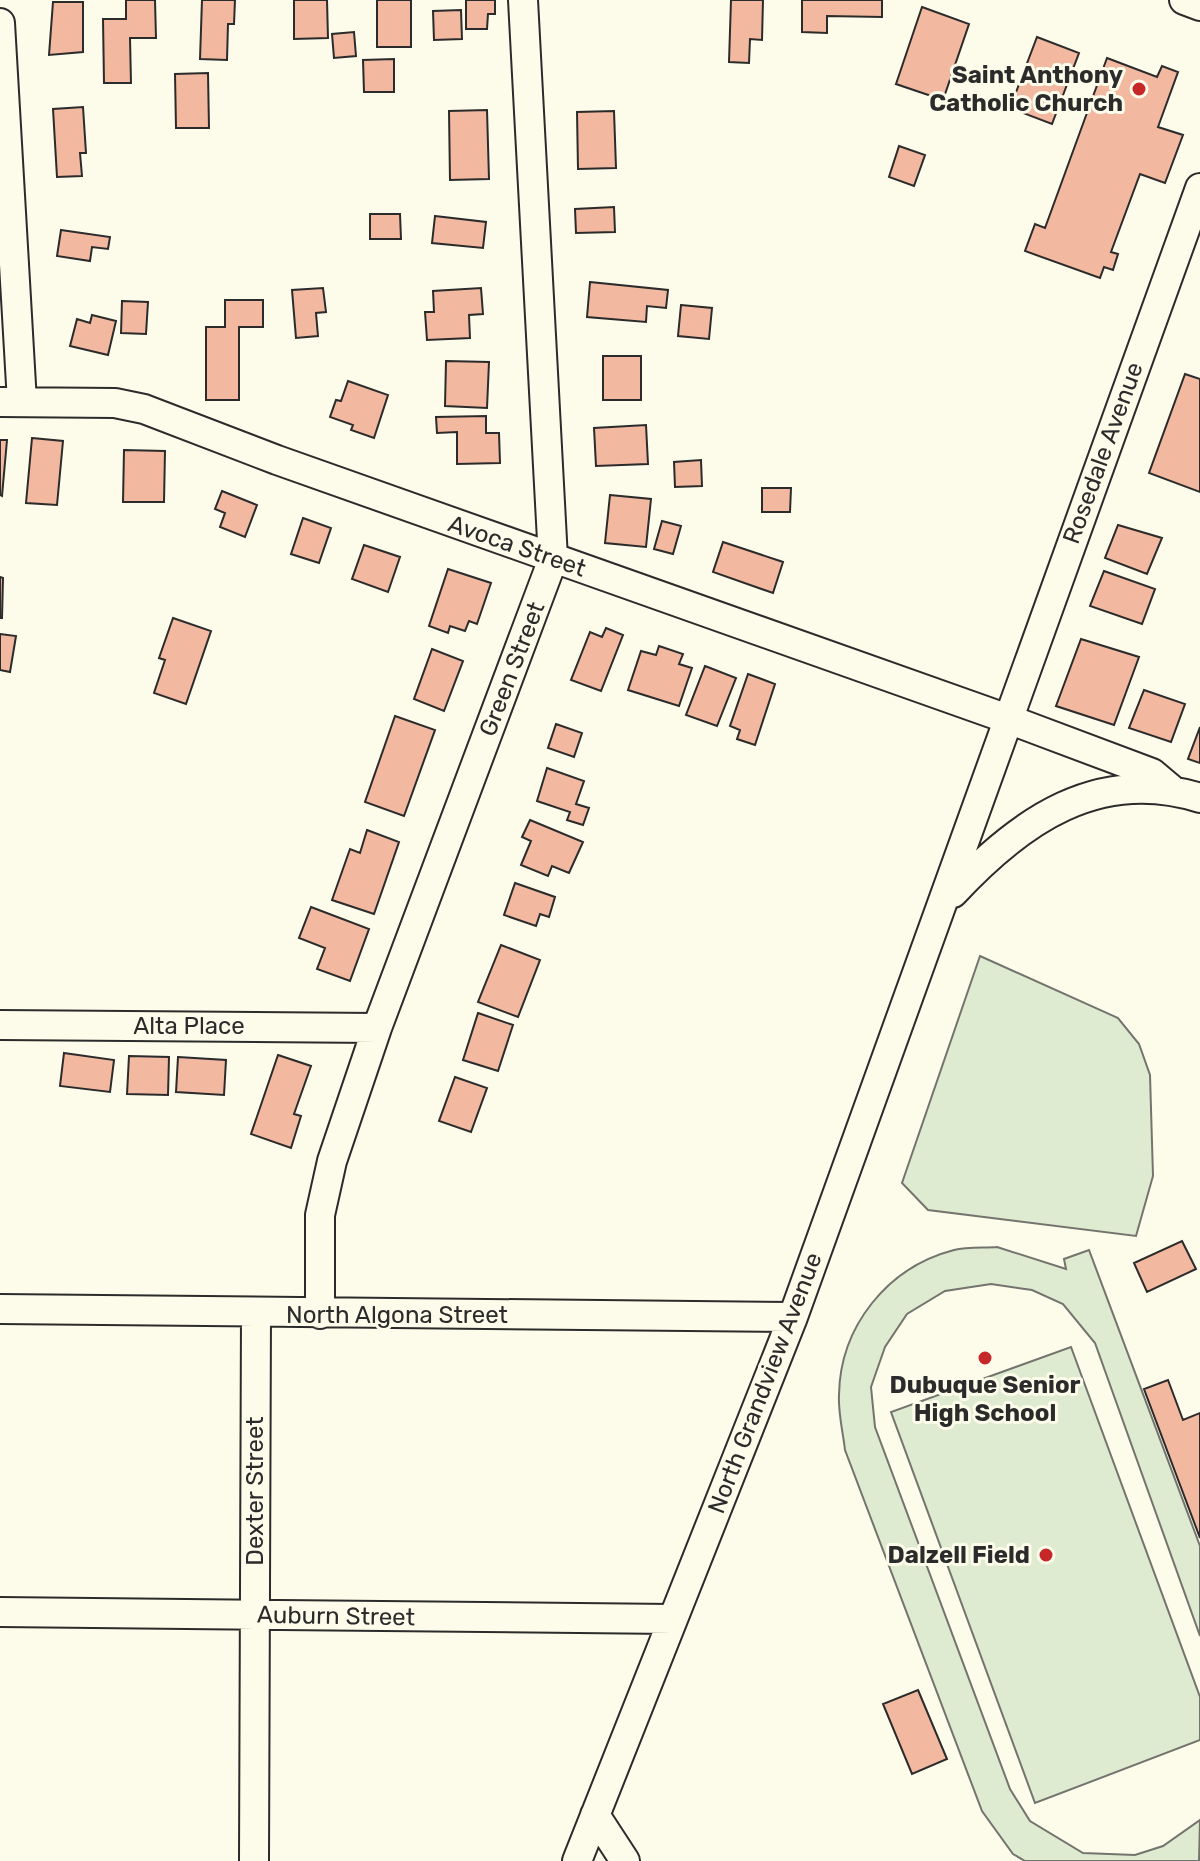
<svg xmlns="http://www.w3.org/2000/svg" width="1200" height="1861" font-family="Rubik,sans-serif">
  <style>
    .green { fill: #deebd1; stroke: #74746e; stroke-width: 2 }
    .building { fill: #f2b8a0; stroke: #2b2b2b; stroke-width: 2 }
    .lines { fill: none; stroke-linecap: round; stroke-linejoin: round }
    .minor-casing { stroke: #2b2b2b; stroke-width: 32 }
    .minor { stroke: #fdfbea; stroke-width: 28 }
    .poi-dot { fill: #c62828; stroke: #fdfbea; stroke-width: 3 }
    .labels { text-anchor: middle; stroke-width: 6; stroke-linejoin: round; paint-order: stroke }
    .poi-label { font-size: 24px; font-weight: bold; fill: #2b2b2b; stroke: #fdfbea; text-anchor: end }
    .street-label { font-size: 24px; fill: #2b2b2b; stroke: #fdfbea }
  </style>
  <rect width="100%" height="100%" fill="#fdfbea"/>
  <!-- green -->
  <path class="green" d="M980,956L1118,1018L1139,1044L1150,1075L1153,1176L1136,1236L928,1210L902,1183Z
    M997,1247L1066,1269L1064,1259L1089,1250L1200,1546V1636L1095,1343L1063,1304L1032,1290L991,1284L945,1291L907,1314L885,1347L871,1387L875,1427L1010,1789L1030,1821L1083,1853L1135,1855L1163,1846L1200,1820L1199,1861H1025L1013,1854L982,1811L845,1450C843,1432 838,1413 839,1395C840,1326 888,1267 954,1250C967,1247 984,1248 997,1247Z
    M1071,1347L1200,1697V1740L1035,1803L891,1412Z"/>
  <!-- building -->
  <path class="building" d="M126,0H155L156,38H130L131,83H104L103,19H126Z
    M202,0H235L234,24H228L227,60L200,59Z
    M294,0H327L328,38L294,39Z
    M377,0H411V47H377Z
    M466,0H495V14H488L487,29H466Z
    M731,0H763L762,40L750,39L749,63L729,62Z
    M802,0H882V17L827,16V33L802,32Z
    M53,2H83V52L49,55Z
    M922,7L969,24L943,100L896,84Z
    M461,10L462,39L434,40L433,11Z
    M354,32L356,56L334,58L332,34Z
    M1037,37L1079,53L1052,124L1010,108Z
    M1107,58L1157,77L1162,66L1178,72L1158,127L1183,135L1165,183L1140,174L1111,252L1118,254L1113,270L1104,267L1100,278L1025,251L1035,224L1045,228Z
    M394,59V92H364L363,60Z
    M208,73L209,128H176L175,74Z
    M83,107L86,153H80L82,176L57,177L53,109Z
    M487,110L489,179L450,180L449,111Z
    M614,111L616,168L578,169L577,112Z
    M899,146L925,155L914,186L889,177Z
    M614,207L615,232L576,233L575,209Z
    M370,214H400L401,239H370Z
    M435,216L486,222L483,248L432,243Z
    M61,230L110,237L108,249L92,247L90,261L57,256Z
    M590,282L668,290L666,308L647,306L646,322L587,317Z
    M323,288L326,312L316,313L318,336L296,338L292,290Z
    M481,288L483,314L469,315L470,338L427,340L425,312H434L433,291Z
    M225,300H263V327H239V400H206V327H225Z
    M122,301L148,302L146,334L121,333Z
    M681,305L712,308L709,339L678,336Z
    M92,315L116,321L108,355L70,346L77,319L90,323Z
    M603,356H641V400H603Z
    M446,361L489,362L487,408L445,406Z
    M1185,374L1200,379V492L1149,473Z
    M348,381L388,395L374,438L351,430L353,425L330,417L336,400L341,401Z
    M486,416V433H499L500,463L457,464V432L437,433L436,417Z
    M646,425L648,464L596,466L594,428Z
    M32,438L63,441L57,505L26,503Z
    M0,440H7L2,496L0,495Z
    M124,450L165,451L164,502H123Z
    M701,460L702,486L675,487L674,462Z
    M762,488H791L790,512H762Z
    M222,491L257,505L245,537L220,527L225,513L215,509Z
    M610,495L651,499L646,547L605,543Z
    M303,518L331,528L319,563L291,554Z
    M662,521L681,526L673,554L654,549Z
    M1118,525L1162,538L1147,574L1105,558Z
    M723,542L783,562L773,593L713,572Z
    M364,545L400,557L388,592L352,579Z
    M448,569L491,583L477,624L469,621L465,631L450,626L448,633L429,626Z
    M1104,571L1155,589L1142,624L1090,606Z
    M0,577L3,578L2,618H0Z
    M173,618L211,631L186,704L154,693L165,660L159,658Z
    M606,628L623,635L601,691L571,680L590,632L602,637Z
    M0,634L16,636L10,672L0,670Z
    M1081,639L1139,657L1114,725L1056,706Z
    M659,646L683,654L679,664L692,668L679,706L628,690L641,651L656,655Z
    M432,649L463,661L444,711L414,699Z
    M705,666L736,678L717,726L686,715Z
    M748,674L775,684L755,745L737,739L740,730L730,726Z
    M1144,690L1185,704L1171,742L1129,728Z
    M395,716L435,730L404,816L365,802Z
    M556,724L582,733L574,757L548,748Z
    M1200,727V763L1188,759Z
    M547,768L584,781L576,804L589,808L583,825L567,820L570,812L537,801Z
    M530,820L583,842L569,873L552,866L548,876L521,865L531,841L522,837Z
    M367,830L399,842L374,914L332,900L350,849L360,853Z
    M515,883L555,897L549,917L540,914L536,926L504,915Z
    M311,907L369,929L350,981L317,969L325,948L299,938Z
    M501,945L540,960L518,1017L478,1002Z
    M478,1013L513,1025L498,1071L463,1060Z
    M64,1053L114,1060L110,1092L60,1086Z
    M278,1055L311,1066L294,1114L301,1116L291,1148L251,1134Z
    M129,1056L169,1057L168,1095L127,1094Z
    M178,1057L226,1060L224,1095L176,1092Z
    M455,1077L487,1088L471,1132L439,1121Z
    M1182,1241L1196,1269L1147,1292L1134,1263Z
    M1168,1380L1183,1420L1200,1413V1538L1144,1389Z
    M918,1690L947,1759L912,1774L883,1704Z"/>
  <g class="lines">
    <!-- minor casing -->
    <g class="minor-casing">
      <path id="minor" d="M1184,0L1200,6
        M0,23L22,402
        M0,402L115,403L144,409L277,460L1008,719L1152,773L1171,789
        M953,893C1020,821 1098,766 1200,798
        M0,1025L377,1028
        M0,1309L793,1317
        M320,1314V1215L332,1161L377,1028L553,559L523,0
        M0,1612L672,1619
        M595,1815L625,1861
        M254,1861L256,1314
        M577,1861L793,1317L1200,188"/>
    </g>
    <!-- minor -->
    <use href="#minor" class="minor"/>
  </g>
  <!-- markers -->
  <g class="poi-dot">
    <circle cx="1139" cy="89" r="8"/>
    <circle cx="985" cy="1358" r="8"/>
    <circle cx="1046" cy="1555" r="8"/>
  </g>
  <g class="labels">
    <!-- poi labels -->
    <g class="poi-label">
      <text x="1123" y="83">Saint Anthony<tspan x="1123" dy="28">Catholic Church</tspan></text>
      <text x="985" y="1393" text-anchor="middle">Dubuque Senior<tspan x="985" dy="28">High School</tspan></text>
      <text x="1030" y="1563">Dalzell Field</text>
    </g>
    <!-- street labels -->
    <g class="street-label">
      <text transform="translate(1103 453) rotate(-70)" y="8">Rosedale Avenue</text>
      <text transform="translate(517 546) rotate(19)" y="8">Avoca Street</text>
      <text transform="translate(512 669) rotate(-69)" y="8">Green Street</text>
      <text x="189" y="1034">Alta Place</text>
      <text x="397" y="1323">North Algona Street</text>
      <text transform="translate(765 1383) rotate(-69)" y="8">North Grandview Avenue</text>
      <text transform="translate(255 1491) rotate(-90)" y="8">Dexter Street</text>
      <text transform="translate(336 1616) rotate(1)" y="8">Auburn Street</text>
    </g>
  </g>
</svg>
